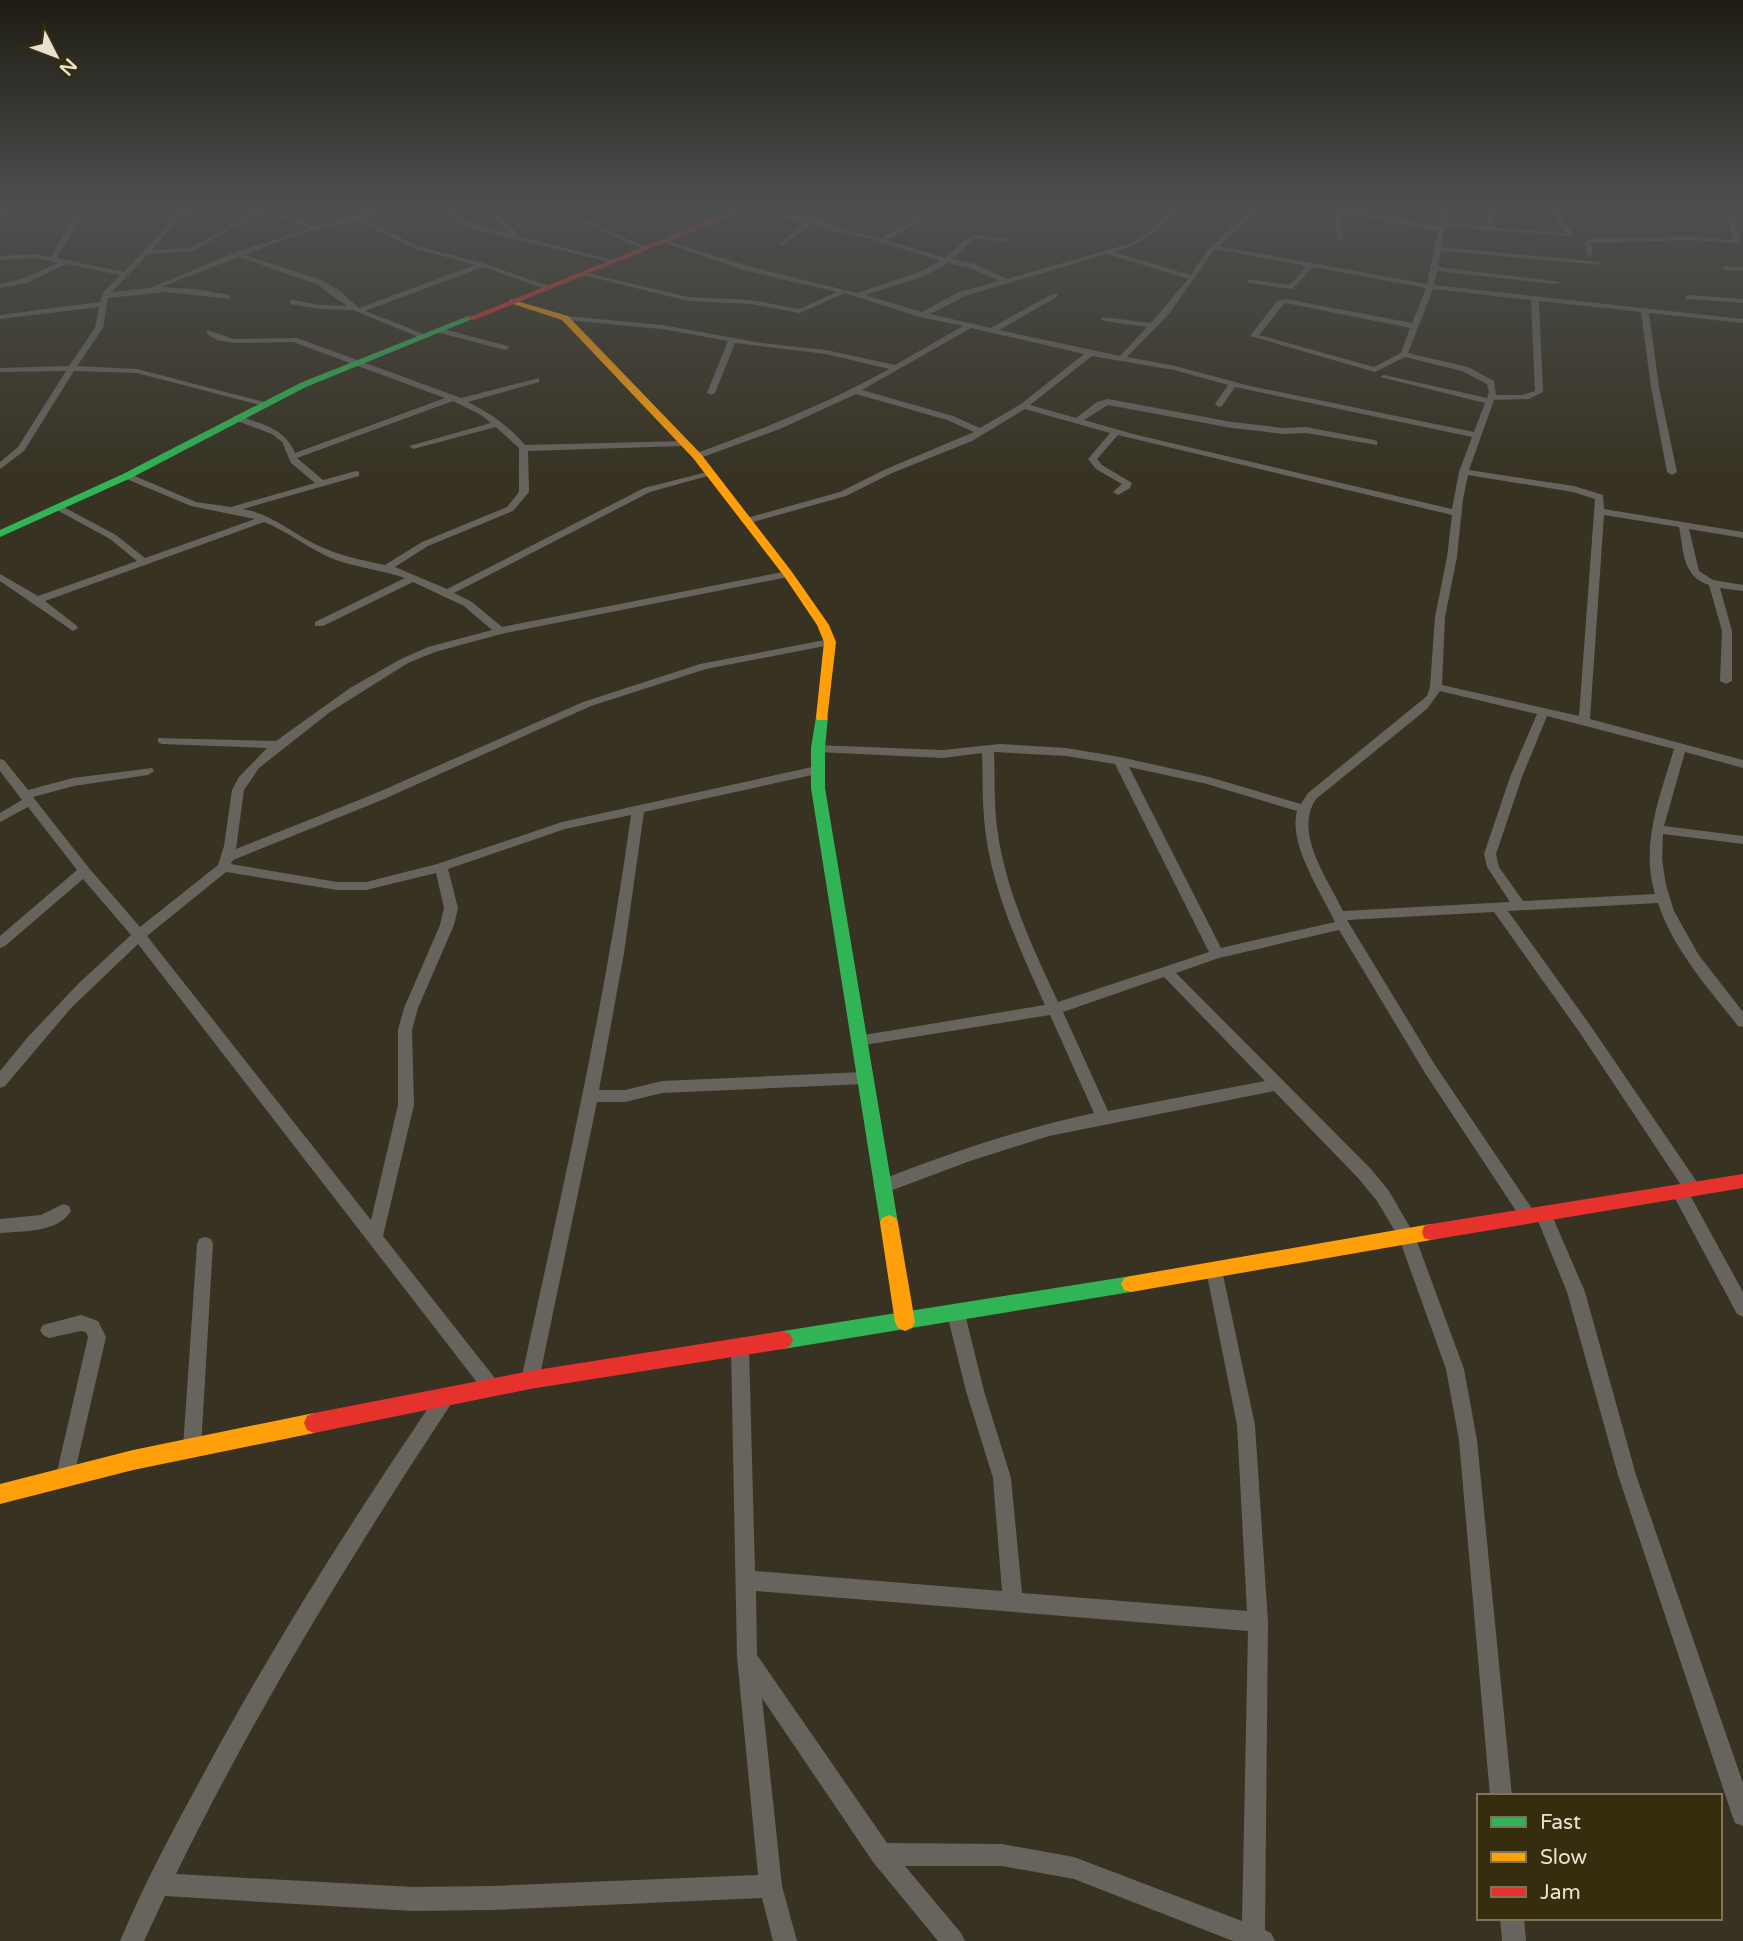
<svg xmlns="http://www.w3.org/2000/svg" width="1743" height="1941" font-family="'Varela Round',sans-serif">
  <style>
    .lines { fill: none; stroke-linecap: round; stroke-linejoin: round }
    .street { fill: #67645e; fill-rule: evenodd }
    .fast { fill: #30b455; fill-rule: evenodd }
    .slow { fill: #ff9f0a; fill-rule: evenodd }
    .jam { fill: #e5322d; fill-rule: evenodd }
  </style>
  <rect width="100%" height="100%" fill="#373222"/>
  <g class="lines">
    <!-- street -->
    <path class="street" d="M1,208L12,210L0,223V217L5,211Z
      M83,208H90L81,215L57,258L124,272L174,218L180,208H186L185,211L260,210L272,208L270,210L317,226L351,217L354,214L395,208L363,218L417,246L483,263L552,287L545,289L483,267L365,311L424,334L425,336L421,338L353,310L320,309L290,304V300H293L320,305L347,306L316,284L239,257L161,287L196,289L230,295V299L166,292L108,298L103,328L77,366L137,369L268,403L264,406L137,373L74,371L24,451L0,469V462L18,447L66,371L0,372V368L69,366L95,328L99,307L0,319V315L100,302L102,294L120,275L66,264L27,283L0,288V284L22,279L58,263L35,258L0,260V256L35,254L51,257L75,214ZM265,212L310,228L234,253L150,288L112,292L148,254L194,251L230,229ZM253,213L190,248L152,250L182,215ZM356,220L413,248L475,265L359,308L340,291L322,280L245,255L292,236Z
      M444,208H450C466,225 489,229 511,234L493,216L498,215L516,231L517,236L617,261L613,263L474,229L453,218Z
      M550,208H558L650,249L645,250Z
      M648,208H656L674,215L669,216Z
      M931,208H938L916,224L887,240L945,258L971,235L1008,239L1006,242L975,238L951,259L975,264L1007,279L1131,243L1145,235L1173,208H1179C1158,231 1144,243 1114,252L1191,275L1207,250L1254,208H1261L1219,246L1427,284L1438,231L1342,213L1340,222L1343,238L1340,240L1337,238L1334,222L1335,212L1323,208H1341L1439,227L1443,208H1449L1446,223L1486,226L1489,208H1495L1493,227L1566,233L1552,214L1554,208H1560L1558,214L1573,232L1571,236L1445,227L1441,247L1600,262L1602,265L1441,251L1438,267L1560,282L1556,284L1437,271L1434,285L1743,319V323L1649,313L1659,387L1677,472L1672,475L1667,472L1651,387L1641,312L1539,301L1543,392L1529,399L1494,400L1469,470L1574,486L1603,495L1604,509L1743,532V538L1689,529L1699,571L1713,580L1743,585V591L1720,588L1732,631V681L1726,684L1720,681L1722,631L1709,585C1682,576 1684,552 1679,527L1604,515L1590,719L1743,760V768L1685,752L1664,826L1743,836V844L1663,834L1662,859L1666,885L1674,911L1698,954L1743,1012V1027L1738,1026C1708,988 1673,949 1658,903L1508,911L1590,1025L1699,1185L1701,1190L1699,1195H1690L1743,1292V1317L1737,1314L1671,1191L1673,1186L1681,1185L1580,1033L1494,912L1347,920L1435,1065L1535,1213L1537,1208L1543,1206L1549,1208L1551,1213L1585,1292L1636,1475L1743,1783V1826L1735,1823L1732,1815L1618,1475L1567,1292L1536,1216L1534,1220L1528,1222L1522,1220L1425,1073L1339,930L1219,958L1176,973L1370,1168L1389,1191L1415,1236L1464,1369L1477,1440L1512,1796H1490L1459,1440L1446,1369L1399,1238L1377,1201L1358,1178L1274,1091L1049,1136L970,1161L882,1194L876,1192L874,1187L876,1182C947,1154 1019,1129 1094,1113L1050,1015L858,1046L853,1045L851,1041L853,1037L858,1036L1045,1005C1018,945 989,884 984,818C982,797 983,775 982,753L943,758L818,752L814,751V745L943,750L1000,744L1066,748L1120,757L1209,777L1301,804L1308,793L1427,696L1430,687L1435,617L1447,557L1452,515L1118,435L1097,459L1102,465L1132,483L1130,488L1118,495L1113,492L1122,484L1096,469L1088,459L1110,433L1025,409L972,441L892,473L846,496L746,524L741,521L743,519L840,492L886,469L974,432L947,420L856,394L780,429L700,458H694V454C761,430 826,404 889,369L826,354L735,343L715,393L711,395L707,393L728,341L662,329L565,320L561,318L565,316L662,325L761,343L826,350L895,365L963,326L920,317L845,293L800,313L751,304L688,301L579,274L583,272L688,297L751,300L799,309L837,292L743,270L663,242L668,241L748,266L857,293L919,272L941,261L870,239L834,231L813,223L782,246L780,243L805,222L736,211L739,209L812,218L823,221L838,228L881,238L912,222ZM1215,249L1306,266L1290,285L1246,279L1249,283L1292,289L1313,267L1426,288L1412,323L1286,299L1277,301L1250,336L1375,372L1405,357L1462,371L1487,384L1489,392L1487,398L1384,375L1380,377L1485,403L1474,432L1250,386L1175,366L1127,357L1169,314ZM1107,254L1188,279L1151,323L1102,317L1101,319L1105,321L1147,327L1120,356L999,330L1057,297L1058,295L1054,293L991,328L930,314L965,296ZM948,263L970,268L999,281L959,292L922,312L865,295L925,276ZM1433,289L1531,300L1535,391L1522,395H1496L1494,381L1468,367L1408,353ZM1286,303L1410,328L1401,353L1374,367L1259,335L1283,305ZM971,328L1084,354L1021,404L980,428L953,416L862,390ZM1092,356L1174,370L1228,385L1215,404L1219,407L1222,406L1235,387L1472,437L1459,472L1452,509L1133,434L1084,420L1108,405L1232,428L1284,434L1306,433L1377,445V441L1374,440L1306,427L1284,428L1232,422L1108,399L1097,402L1076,418L1030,405ZM1468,475L1573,492L1595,499L1579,716L1442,685L1445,617L1457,557L1463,499ZM1440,691L1537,714L1510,777L1484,854L1487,867L1510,902L1343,911C1328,879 1293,833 1316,799L1427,709ZM1547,716L1674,749C1660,796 1640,845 1655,894L1523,901L1499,867L1496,854L1522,777ZM994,752L1066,756L1115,764L1209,952L1058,1002C1031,944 1002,883 996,818C994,796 995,774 994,752ZM1129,767L1207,784L1297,811C1288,844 1321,892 1335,922L1221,948ZM1164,977L1265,1081L1108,1111L1063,1012Z
      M996,208H1013L1093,219L1090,221Z
      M1725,208H1731L1740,239L1737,243L1691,240L1593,243L1591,244L1593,254L1590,256L1587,254L1584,243L1592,239L1691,236L1733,240Z
      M1725,266L1743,267V271L1722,270Z
      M1689,295L1743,299V303L1686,299L1685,297Z
      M439,328L508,346L509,348L505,350L436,332L435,330Z
      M207,330L234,339L297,338L461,398L539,378V382L468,402C490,413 510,427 525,445L686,441L687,443L683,446L528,451L529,492L513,511L428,546L395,567L447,589L644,488L711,471V475L650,492L454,593L472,602L502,627L788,571L793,574L788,577L501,634L435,652L408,663L330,712L259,768L244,790L236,849L374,794L583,702L700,664L830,639L835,642L830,645L706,669L591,706L382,800L233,860L231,864L337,882H366L437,864L562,822L817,766L823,770L817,774L644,812L624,953L599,1090H625L662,1081L864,1072L869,1074L872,1078L869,1082L864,1084L662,1093L625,1102H597L539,1380L536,1386L530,1388L524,1386L521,1380C562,1191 605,1006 631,815L565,829L448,869L458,908L454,925L418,1008L412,1030L414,1105L383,1236L498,1382L501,1388L498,1394L492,1396L486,1394L138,944L71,1008L5,1086L0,1088V1071L27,1038L79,983L131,935L83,879L5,946L0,948V936L77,870L28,807L0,822V813L22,800L0,771V759L4,760L28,790L73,778L152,768L154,771L148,775L74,786L33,797L89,868L140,927L218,865L224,846L232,790L239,777L267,748L162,744L158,742V738L276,741L350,688L401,659L428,647L492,630L464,606L413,582L323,626H315V622L405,578C382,570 358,568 336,560C310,550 289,532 264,522L45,601L77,626L78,628L73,631L0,581V574L38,596L137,561L110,539L55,509V505L58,504L116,535L145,558L255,519L191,506L124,478V474H130L196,502L231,507L315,483L291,463L282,442L272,434L234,420V416H240C263,425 285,428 295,453L445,398L293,342L234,343L217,340L207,334ZM453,401L481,415L491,423L409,446L413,449L496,427L519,448V492L507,507L422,542L385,565C362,560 339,556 317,545C292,533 272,514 243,509L359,476V472L356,471L323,480L297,458ZM226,872L337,890H366L436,873L444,908L440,925L404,1008L398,1030V1105L371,1220L147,936Z
      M63,1204L69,1206L71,1211C58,1233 22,1231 0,1233V1219L41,1215Z
      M205,1237L211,1239L213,1244L201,1448L199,1454L192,1457L185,1454L183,1448L197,1244L199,1239Z
      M1214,1263L1220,1265L1222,1270L1255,1425L1268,1622L1265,1930L1271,1933L1275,1941H1233L1074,1879L1002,1866H905L961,1933L965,1941H938L873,1862L762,1698L782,1886L797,1941H773L762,1898L492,1910L413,1911L165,1896L144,1941H120C144,1884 173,1830 203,1775C274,1643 354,1517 439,1392L445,1390L451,1392L454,1398L451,1404C351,1556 256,1710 176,1874L413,1887L492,1886L758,1875L737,1657L731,1348L734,1342L740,1340L746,1342L749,1348L755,1571L1002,1591L993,1478L966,1391L947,1314L950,1309L956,1306L962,1309L965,1314L984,1391L1011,1478L1022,1593L1247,1611L1237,1425L1206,1270L1208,1265ZM756,1591L1248,1631L1242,1921L1074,1857L1002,1844L887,1843L757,1655Z
      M81,1315L98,1321L106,1337L74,1476L72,1482L65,1485L58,1482L56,1476L88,1337L86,1332L81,1331L49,1338L43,1335L40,1330L43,1325Z
      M1500,1918H1524L1526,1941H1502Z"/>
    <!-- fast -->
    <path class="fast" d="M468,316L475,318L306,387L131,478L0,537V530L123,474L300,383Z
      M822,713L828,717L825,748V788L898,1223L896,1228L889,1231L882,1228L880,1223L811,788V748L816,717Z
      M1131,1276L1138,1278L1141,1284L1138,1290L1131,1292L783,1349L776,1346L773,1340L776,1334L783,1331Z"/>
    <!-- slow -->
    <path class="slow" d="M510,299L568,316L701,454L792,572L829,625L836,642L827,720H817L816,717L824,642L817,625L784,576L693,458L562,320L510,303Z
      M889,1215L896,1218L898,1223L915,1322L912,1328L905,1331L898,1328L895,1322L880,1223L882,1218Z
      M1431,1224L1438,1226L1440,1232L1438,1238L1431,1240L1131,1292L1124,1290L1121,1284L1124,1278L1131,1276Z
      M314,1413L321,1416L324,1423L321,1430L314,1433L133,1470L0,1504V1484L133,1450Z"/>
    <!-- jam -->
    <path class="jam" d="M740,208H750L474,320L467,318Z
      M1743,1174V1188L1431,1240L1424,1238L1422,1232L1424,1226L1431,1224Z
      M783,1331L790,1334L793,1340L790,1346L783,1349L530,1389L314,1433L307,1430L304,1423L307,1416L314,1413L530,1371Z"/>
  </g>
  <!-- sky -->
  <linearGradient id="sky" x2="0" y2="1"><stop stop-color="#1e1c13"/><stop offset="0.43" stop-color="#4d4f4f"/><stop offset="1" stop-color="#4d4f4f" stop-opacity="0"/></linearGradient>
  <rect width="1743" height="479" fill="url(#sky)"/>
  <!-- legend -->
  <rect x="1477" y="1794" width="245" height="126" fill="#362c0e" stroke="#7d745c" stroke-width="2"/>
  <rect x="1491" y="1817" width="35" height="10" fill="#30b455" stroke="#7d745c" stroke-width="2"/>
  <text x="1540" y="1829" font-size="21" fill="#e7e1d0">Fast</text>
  <rect x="1491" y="1852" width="35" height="10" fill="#ff9f0a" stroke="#7d745c" stroke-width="2"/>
  <text x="1540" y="1864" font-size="21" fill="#e7e1d0">Slow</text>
  <rect x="1491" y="1887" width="35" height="10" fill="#e5322d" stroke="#7d745c" stroke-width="2"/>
  <text x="1540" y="1899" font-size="21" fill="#e7e1d0">Jam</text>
  <!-- north arrow -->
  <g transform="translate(56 56) rotate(132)" stroke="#362c0e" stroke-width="5" paint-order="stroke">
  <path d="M0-5L12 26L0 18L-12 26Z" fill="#e7e1d0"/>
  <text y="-10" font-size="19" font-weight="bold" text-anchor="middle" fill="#e7e1d0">N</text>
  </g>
</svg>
